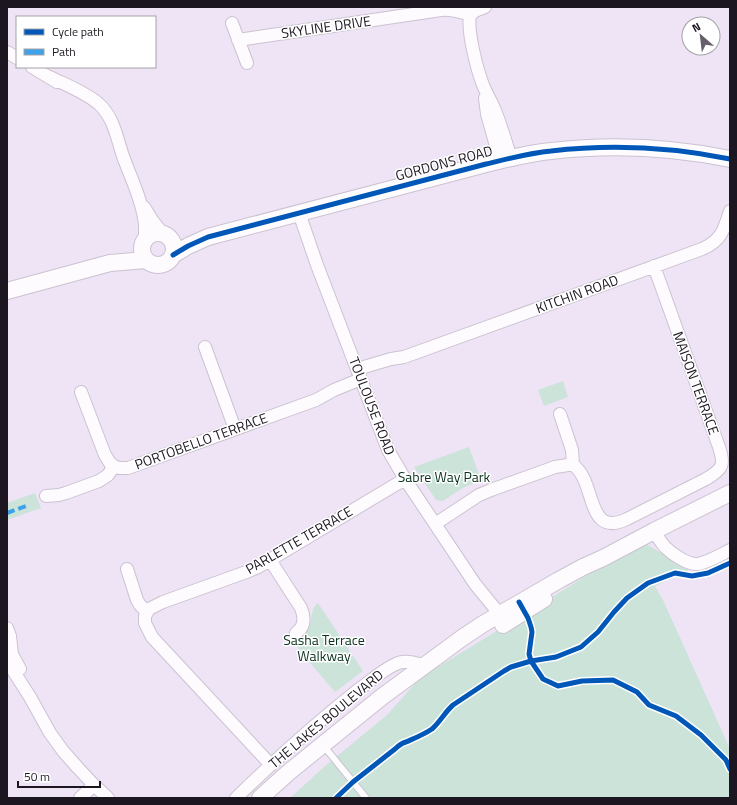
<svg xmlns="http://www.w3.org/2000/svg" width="737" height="805" font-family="'Titillium Web',sans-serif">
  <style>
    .green { fill: #cbe3d9 }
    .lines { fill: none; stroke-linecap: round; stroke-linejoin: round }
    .lane-casing { stroke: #cbc2d0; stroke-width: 8 }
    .street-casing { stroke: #cbc2d0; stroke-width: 14 }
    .secondary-casing { stroke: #cbc2d0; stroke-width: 18 }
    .lane { stroke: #fdfbfe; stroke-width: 6 }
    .street { stroke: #fdfbfe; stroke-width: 12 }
    .secondary { stroke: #fdfbfe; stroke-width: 16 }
    .quiet { stroke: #3da2ea; stroke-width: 4; stroke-dasharray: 8 4; stroke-linecap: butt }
    .cycleway-casing { stroke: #fff; stroke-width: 8 }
    .cycleway { stroke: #0057b8; stroke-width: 5 }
    .labels { text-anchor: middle; stroke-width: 3; stroke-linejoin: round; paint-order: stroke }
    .street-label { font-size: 14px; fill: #1c1620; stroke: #fff }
    .park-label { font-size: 14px; fill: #0a321e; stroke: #fff }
  </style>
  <rect width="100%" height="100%" fill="#efe4f6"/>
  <!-- green -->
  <path class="green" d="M563,381L568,397L544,406L538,390Z
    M469,447L481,480L461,489L443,501L436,500L414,467Z
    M35,493L41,508L7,520V503Z
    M643,542L689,570L655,586L663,600L730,749V798H290L325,766L387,715L420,678L599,568Z
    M318,603L363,671L335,692L300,651L294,641C303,637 309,630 311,621C312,613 312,608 318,603Z"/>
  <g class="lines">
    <!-- lane casing -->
    <g class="lane-casing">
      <path id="lane" d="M323,745L366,798"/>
    </g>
    <!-- street casing -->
    <g class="street-casing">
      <path id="street" d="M470,15C467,32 477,69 483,85C487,95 493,104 496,113C502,128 506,143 511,158
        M470,15L475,11L485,7
        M232,23L247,63
        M238,40L441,10C451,9 461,12 470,15
        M7,52L17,58
        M32,67L57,82
        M50,77C66,85 85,92 99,104C115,119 117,140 124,159C132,180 142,201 145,224C145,229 145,234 145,239
        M485,98L487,114L500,160
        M144,207L152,220L163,234
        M299,213L317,265L388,450L405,479L475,584L497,611L502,623
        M205,347L235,429
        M357,369L391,359L404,357L702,249C721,241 724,230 730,211
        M81,392L105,455L110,463L114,466
        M560,414L572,450L573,465C597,481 585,539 627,519L706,479C723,469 725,465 719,447L654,266
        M46,496L59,495L66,493L99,481L108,475L114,466L119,468H128L316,400L334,390L361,379
        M435,524L479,495L491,490L555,467L568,465H573
        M654,531C657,537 661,542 665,547C672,554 688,565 698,564C709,562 720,555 730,550
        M270,560L301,608C305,618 305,627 296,633
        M127,569L137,600L140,605L147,612
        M7,628L10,636L12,654L20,669
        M7,661L30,697L50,733L63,751L78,768L94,785L108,798
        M271,765L152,637L145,623V616L149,609L163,602L249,571L258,567L405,479
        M80,798L94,785
        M236,798C275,760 315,724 358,690C369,682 384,669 396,664C405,659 416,664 426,665"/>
    </g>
    <!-- secondary casing -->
    <g class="secondary-casing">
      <path id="secondary" d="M142 249a16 16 0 1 1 32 0a16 16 0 1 1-32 0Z
        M173,255L188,246L208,237L486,164C507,159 529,153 551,151C611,144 671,147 730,159
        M7,291L110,263L146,260
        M503,625L544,599
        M260,798L289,772L383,696L462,638L483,624L559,580L583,567L603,558L654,531L730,493"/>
    </g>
    <!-- lane -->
    <use href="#lane" class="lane"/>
    <!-- street -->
    <use href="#street" class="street"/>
    <!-- secondary -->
    <use href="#secondary" class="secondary"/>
    <!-- quiet -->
    <path class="quiet" d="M7,513L26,506"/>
    <!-- cycleway casing -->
    <g class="cycleway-casing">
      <path id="cycleway" d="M173,255L188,246L208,237L486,164C507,159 529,153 551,151C611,144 671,147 730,159
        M519,602L528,618L531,627L532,632L529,654L531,661L543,679L558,686L582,681L613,680L637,692L649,705L676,716L701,735L726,760L730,769
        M336,798L353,782L395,749C398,746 402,743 406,742C415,738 423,735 432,729C440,722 445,712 453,705L504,671L511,667L531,661L556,657L581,647L598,632L614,612L627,598L648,583L675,573L692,576L708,573L730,563"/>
    </g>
    <!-- cycleway -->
    <use href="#cycleway" class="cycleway"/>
  </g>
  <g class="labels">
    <!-- street labels -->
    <g class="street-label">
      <text transform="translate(326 27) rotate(-8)" y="5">SKYLINE DRIVE</text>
      <text transform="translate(444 163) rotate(-15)" y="5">GORDONS ROAD</text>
      <text transform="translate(577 294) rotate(-20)" y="5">KITCHIN ROAD</text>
      <text transform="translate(696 383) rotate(70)" y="5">MAISON TERRACE</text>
      <text transform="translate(372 406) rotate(69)" y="5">TOULOUSE ROAD</text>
      <text transform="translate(201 441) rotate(-20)" y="5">PORTOBELLO TERRACE</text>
      <text transform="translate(299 540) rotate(-30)" y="5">PARLETTE TERRACE</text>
      <text transform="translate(326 719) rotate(-40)" y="5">THE LAKES BOULEVARD</text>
    </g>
    <!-- park labels -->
    <g class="park-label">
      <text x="444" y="482">Sabre Way Park</text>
      <text x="324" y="645">Sasha Terrace<tspan x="324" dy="16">Walkway</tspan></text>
    </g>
  </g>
  <!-- border -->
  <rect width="737" height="805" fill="none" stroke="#1c1620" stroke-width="16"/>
  <!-- legend -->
  <rect x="16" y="16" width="140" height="52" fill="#ffffff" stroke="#a4a2a6"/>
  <rect x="24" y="29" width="20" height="6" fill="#0057b8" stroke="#a4a2a6"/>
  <text x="52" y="36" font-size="12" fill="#1c1620">Cycle path</text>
  <rect x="24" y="49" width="20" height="6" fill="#3da2ea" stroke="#a4a2a6"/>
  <text x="52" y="56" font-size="12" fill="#1c1620">Path</text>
  <!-- north arrow -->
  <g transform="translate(701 36) rotate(332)"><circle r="19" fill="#ffffff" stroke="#a4a2a6"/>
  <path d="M0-3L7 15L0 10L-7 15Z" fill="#665e6b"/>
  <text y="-6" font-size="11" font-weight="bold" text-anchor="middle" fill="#1c1620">N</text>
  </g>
  <!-- scale -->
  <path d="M18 781v6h82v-6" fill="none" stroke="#1c1620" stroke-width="2"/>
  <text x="24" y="781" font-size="12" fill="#1c1620" stroke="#ffffff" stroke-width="3" paint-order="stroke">50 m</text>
</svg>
